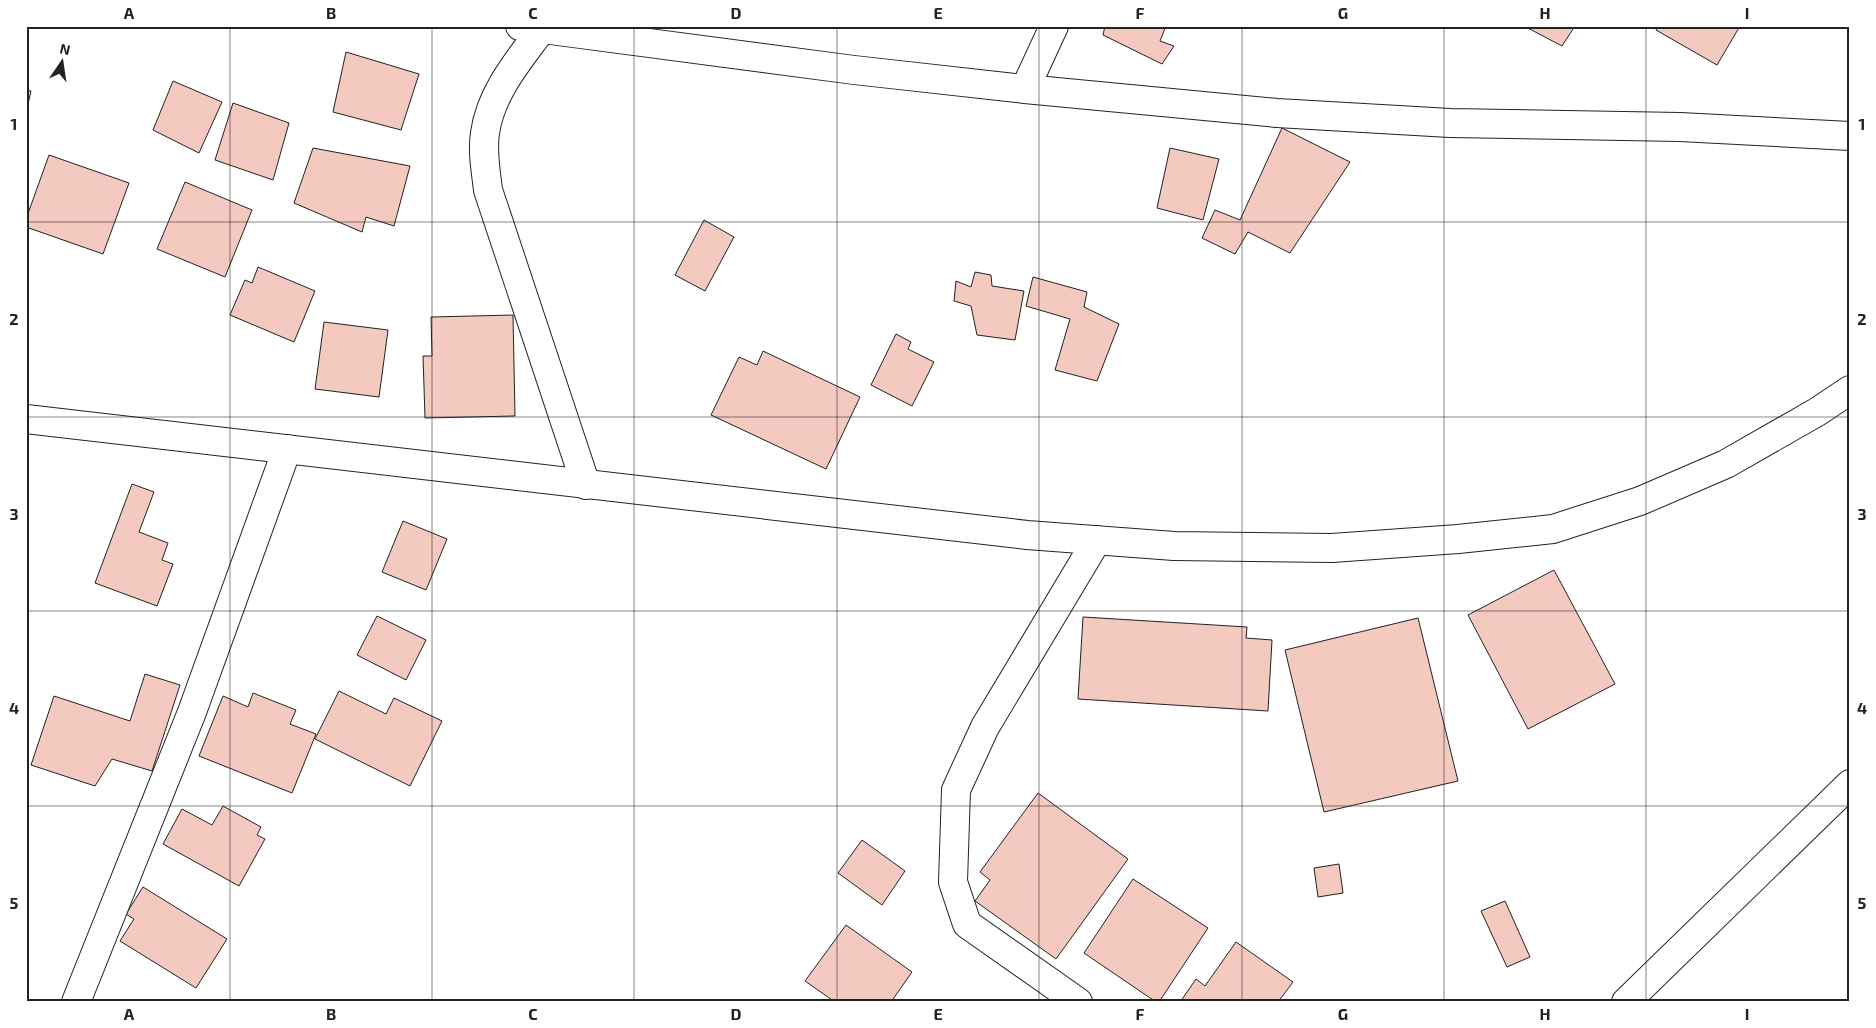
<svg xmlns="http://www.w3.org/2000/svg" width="1876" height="1028" font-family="'Exo 2',sans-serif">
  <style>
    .building { fill: #f3c9c0; stroke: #222 }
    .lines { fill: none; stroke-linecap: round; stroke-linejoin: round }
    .street-casing { stroke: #222; stroke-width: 30 }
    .secondary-casing { stroke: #222; stroke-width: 30 }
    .street { stroke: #fff; stroke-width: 28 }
    .secondary { stroke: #fff; stroke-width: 28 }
    .grid { fill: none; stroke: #222; stroke-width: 1; stroke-opacity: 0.55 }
    .neatline { fill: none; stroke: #222; stroke-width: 2 }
    .grid-label { font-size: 16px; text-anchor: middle; font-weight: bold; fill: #222 }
  </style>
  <rect width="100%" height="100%" fill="#fff"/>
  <!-- building -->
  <path class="building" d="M1105,26H1166L1160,41L1174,46L1162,64L1103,35Z
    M1524,26H1575L1562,46Z
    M1658,26H1740L1717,65L1656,30Z
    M346,52L419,74L401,130L333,112Z
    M173,81L222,102L199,153L153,130Z
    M26,90L31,91L26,113Z
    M233,103L289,123L273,180L215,160Z
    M1282,128L1350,162L1290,253L1248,232L1235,254L1202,238L1215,210L1240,220Z
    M313,148L410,166L394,226L366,217L362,232L294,203Z
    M1170,148L1219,159L1203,220L1157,208Z
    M49,155L129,183L103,254L26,227V219Z
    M185,182L252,210L225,277L157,249Z
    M704,220L734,237L705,291L675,275Z
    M258,267L315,291L294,342L230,315L245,280L252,283Z
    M975,272L991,275L992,286L1024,291L1015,340L977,335L971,306L954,301L956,281L971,287Z
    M1033,277L1087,292L1084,307L1119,324L1097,381L1055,370L1070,319L1026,306Z
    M513,315L515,416L425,418L423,356H432L431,317Z
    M324,322L388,330L379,397L315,389Z
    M896,334L911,342L908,349L934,362L912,406L871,385Z
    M763,351L860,397L826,469L711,415L739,357L757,365Z
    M132,484L154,492L139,532L168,543L162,560L173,564L157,606L95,583Z
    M403,521L447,539L426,590L382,572Z
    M1554,570L1615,684L1528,729L1468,615Z
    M377,616L426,640L406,680L357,655Z
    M1083,617L1247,627L1246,638L1272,640L1268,711L1078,699Z
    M1418,618L1458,781L1324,812L1285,650Z
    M145,674L180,685L152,771L112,759L95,786L31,765L54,696L130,721Z
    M339,691L386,714L394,698L442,721L410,786L315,739Z
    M253,693L296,710L290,724L316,734L292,793L199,756L223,696L248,707Z
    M1038,793L1128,859L1056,959L975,901L990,880L980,872Z
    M223,806L261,827L257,835L265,839L239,886L163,844L182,809L212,825Z
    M862,840L905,871L882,905L838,873Z
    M1339,864L1343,893L1318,897L1314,868Z
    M1133,879L1208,928L1159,1002H1156L1084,953Z
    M143,887L227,939L196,988L120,941L134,919L126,914Z
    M1505,901L1530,957L1507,967L1481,911Z
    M846,925L912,972L891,1002H835L805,981Z
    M1236,942L1293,982L1278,1002H1180L1196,979L1205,986Z"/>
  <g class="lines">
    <!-- street casing -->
    <g class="street-casing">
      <path id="street" d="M520,26L854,70L1025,89L1277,113L1450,123L1680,127L1850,136
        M544,26C520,59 491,91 485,133C482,152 486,172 488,190L586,485
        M1025,89L1054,26
        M76,1002L192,712L287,449
        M1078,1002L967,924L953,882L956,790L985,727L1097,540
        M1626,1002L1850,784"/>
    </g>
    <!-- secondary casing -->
    <g class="secondary-casing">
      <path id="secondary" d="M26,419L1027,535L1174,546L1332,548L1458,539L1553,529L1640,501L1726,464L1817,412L1850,390"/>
    </g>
    <!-- street -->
    <use href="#street" class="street"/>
    <!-- secondary -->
    <use href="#secondary" class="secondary"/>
  </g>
  <!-- grid -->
  <path class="grid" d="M230,26V1002M432,26V1002M634,26V1002M837,26V1002M1039,26V1002M1242,26V1002M1444,26V1002M1646,26V1002M26,222H1850M26,417H1850M26,611H1850M26,806H1850"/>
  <!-- border -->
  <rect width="1876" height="1028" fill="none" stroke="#ffffff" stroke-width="55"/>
  <!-- north arrow -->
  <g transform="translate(62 62) rotate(13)" stroke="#ffffff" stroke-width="4" paint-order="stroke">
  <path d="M0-4L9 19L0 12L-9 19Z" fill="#222222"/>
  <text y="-8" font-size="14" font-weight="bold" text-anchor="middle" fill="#222222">N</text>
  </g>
  <rect x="28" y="28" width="1820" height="972" class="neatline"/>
  <g class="grid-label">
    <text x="129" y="19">A</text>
    <text x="331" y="19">B</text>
    <text x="533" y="19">C</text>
    <text x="736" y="19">D</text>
    <text x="938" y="19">E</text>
    <text x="1140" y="19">F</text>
    <text x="1343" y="19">G</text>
    <text x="1545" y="19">H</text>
    <text x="1747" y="19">I</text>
    <text x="14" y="130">1</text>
    <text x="1862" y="130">1</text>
    <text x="14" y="325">2</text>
    <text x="1862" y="325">2</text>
    <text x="14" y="520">3</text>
    <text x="1862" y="520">3</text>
    <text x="14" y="714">4</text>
    <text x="1862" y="714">4</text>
    <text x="14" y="909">5</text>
    <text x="1862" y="909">5</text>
    <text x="129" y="1020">A</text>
    <text x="331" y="1020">B</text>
    <text x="533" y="1020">C</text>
    <text x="736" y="1020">D</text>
    <text x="938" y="1020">E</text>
    <text x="1140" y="1020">F</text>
    <text x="1343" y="1020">G</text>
    <text x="1545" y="1020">H</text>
    <text x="1747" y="1020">I</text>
  </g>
</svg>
